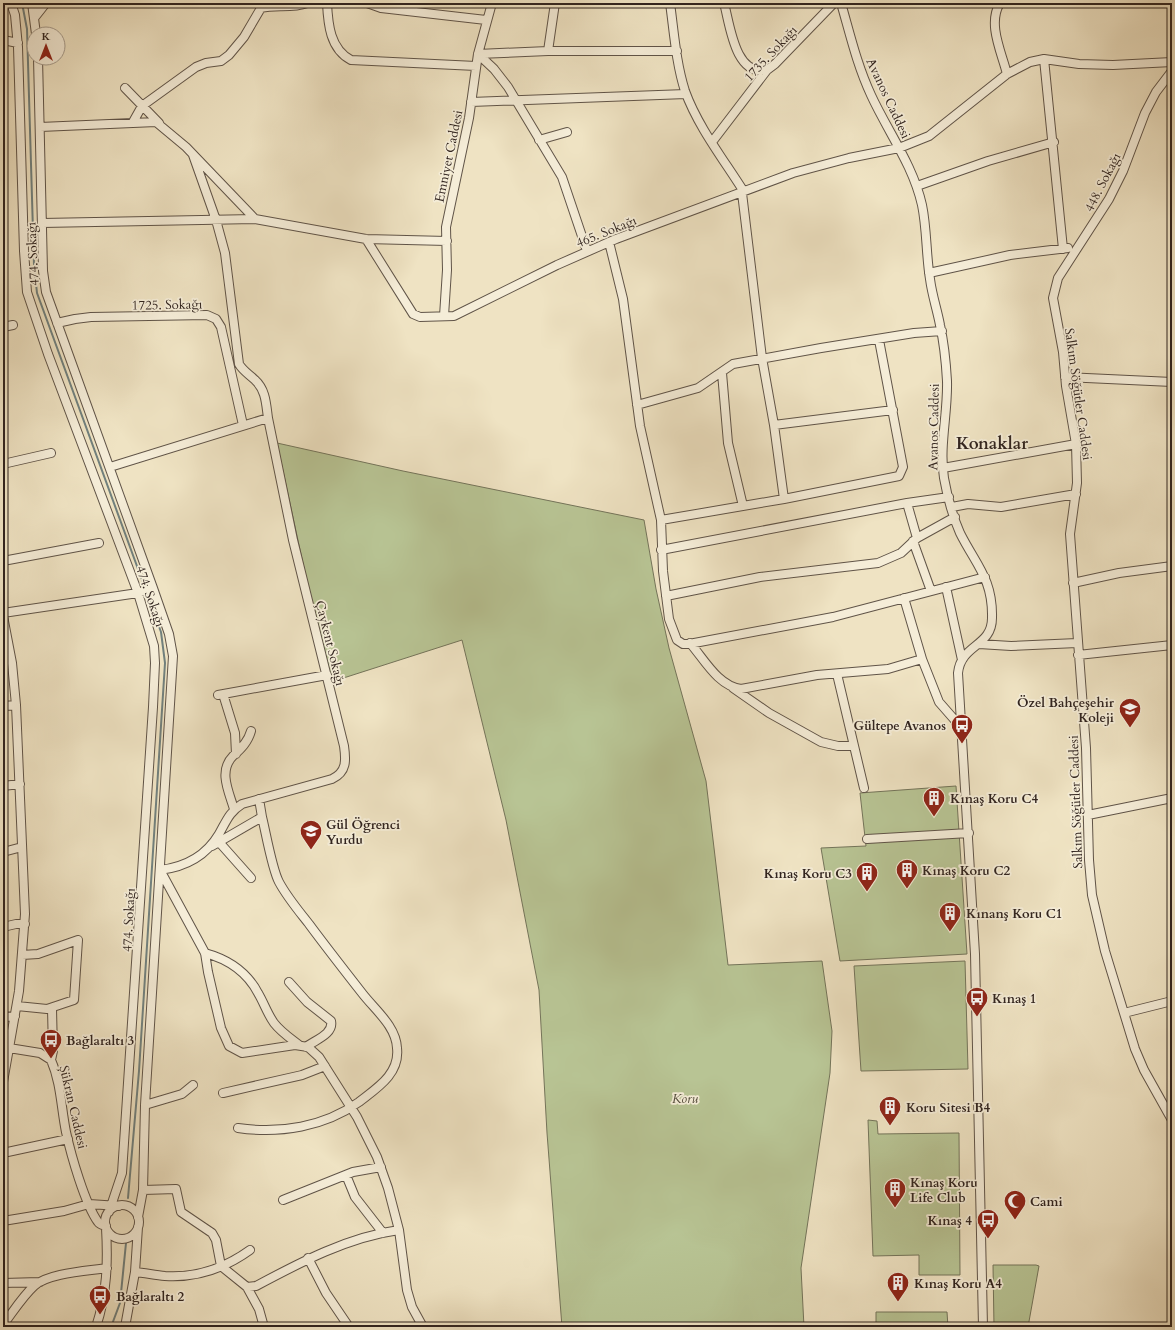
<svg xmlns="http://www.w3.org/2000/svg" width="1175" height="1330" font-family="Cardo,serif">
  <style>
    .green { fill: #b8c494; stroke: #74745a }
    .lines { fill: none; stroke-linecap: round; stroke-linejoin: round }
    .stream { stroke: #71807d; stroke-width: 2 }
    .minor-casing { stroke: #605448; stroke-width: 10 }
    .minor { stroke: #f5edd8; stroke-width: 8 }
    .labels { text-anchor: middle; stroke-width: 3.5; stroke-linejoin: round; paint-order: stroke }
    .street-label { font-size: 13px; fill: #31241f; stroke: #f5edd8 }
    .poi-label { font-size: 13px; font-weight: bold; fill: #31241f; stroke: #f5edd8; text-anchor: start }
    .park-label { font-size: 13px; font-style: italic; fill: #534c3c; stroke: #f5edd8 }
    .district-label { font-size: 17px; font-weight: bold; fill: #31241f; stroke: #f5edd8 }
  </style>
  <rect width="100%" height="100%" fill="#efe3c3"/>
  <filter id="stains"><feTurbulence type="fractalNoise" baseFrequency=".005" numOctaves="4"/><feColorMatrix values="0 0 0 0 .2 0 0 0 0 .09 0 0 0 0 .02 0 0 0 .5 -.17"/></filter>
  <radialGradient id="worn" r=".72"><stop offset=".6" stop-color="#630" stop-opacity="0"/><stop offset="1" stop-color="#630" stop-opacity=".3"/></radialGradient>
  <!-- green -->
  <path class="green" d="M277,443L403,471L644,520L656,589L669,648L706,781L728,965L822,961L832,1031L830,1073L801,1268L804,1327H562L547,1133L539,990L506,820L462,640L331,682L310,596Z
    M956,786L967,954L840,961L821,848L866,846L860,793Z
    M965,961L968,1069L861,1071L854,966Z
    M868,1120L877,1121L878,1134L959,1133L960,1275H919V1255L873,1256Z
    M993,1265H1036L1039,1266L1028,1327H994Z
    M876,1312H947L948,1327H876Z"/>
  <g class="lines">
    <!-- stream -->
    <path class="stream" d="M22,3L27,29L34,265L37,293L145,588
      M128,1198L139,1071L165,663L161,632L146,592
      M111,1327L120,1303L126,1243"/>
    <!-- minor casing -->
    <g class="minor-casing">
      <path id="minor" d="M11,3L15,15L18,47L24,251L27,292L48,354L138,593L154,646L155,663L153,707L122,1173L109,1212
        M32,3L36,34
        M327,3C328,24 330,49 351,60L476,66
        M367,3L381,8L486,20
        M538,3H608
        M670,3C674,32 676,63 685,91C698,127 724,160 744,192
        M724,3C730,25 735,77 767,70
        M841,3C850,34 857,65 871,95C888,132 913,165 922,205C927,229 926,255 930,279C932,295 937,309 940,325C944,343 946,363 947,381C948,413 939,446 944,478C947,495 953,517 960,533C976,565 993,579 992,618C992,647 961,644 958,673L975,954L983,1327
        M1000,3C987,24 1002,53 1007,74
        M35,17L46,3
        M3,40L18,43
        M548,51L555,3
        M478,54L494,69L508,87L562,177L587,251
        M478,54L548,51H677
        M38,58L43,271L46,292L153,588L169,634L173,656L145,1105L143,1190L138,1217
        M1044,59L1063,249
        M1172,71L1156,92L1145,113L1123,171L1109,199L1058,278L1053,298L1063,352L1066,386L1076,444L1077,483L1070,534L1086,748L1089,860L1092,895L1105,951L1135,1049L1144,1070L1172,1120
        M125,88L159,123
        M471,102L686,94
        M133,122L142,106L196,67L206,63L221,61L229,55L244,37L261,8C276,4 291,9 307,3
        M40,127L156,122L186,147L255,219
        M539,140L567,132
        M712,142L767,70L775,64L834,3
        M193,155L216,220L225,253L239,364C243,371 249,374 255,380C266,390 266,404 268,418
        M917,186L988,161L1054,142
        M742,193L762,358L774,425L784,499
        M42,223L255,219L366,239L447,241
        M366,239L413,314L420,317L454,316L557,265L616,239L793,173L849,158L899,148L929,136L1007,74L1030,62L1044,59L1079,64L1113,65L1172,62
        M609,242L623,299L640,426L661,520L663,571L669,619L677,640L683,644H689L833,617L985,577
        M929,273L1010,255L1068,248
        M444,316L447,270L446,227L469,118L478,54L492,3
        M57,323L75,319L91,317L207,315L216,319L221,327L243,425
        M3,327L13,325
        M722,373L728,443L743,506
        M1065,377L1172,382
        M637,405L698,388L733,364L821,348L914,333L942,331
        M774,425L893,410
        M3,464L51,453
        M110,467L268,418L293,540L344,746C346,760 347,772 332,779L242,804C229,812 226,822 219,834C206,856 185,867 160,870L205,953L208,972L221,1028L229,1046L242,1053L295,1045L308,1047L319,1057L357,1117L377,1157L388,1188L399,1230L407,1290L412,1307L423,1327
        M943,468L1076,444
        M907,503L917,538
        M952,507L968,504L1001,507L1076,494
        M661,520L784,499L899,476L903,467L879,340
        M913,541L931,591
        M661,550L907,503L949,497
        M3,561L99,543
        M1073,583L1119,573L1172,566
        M946,587L962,660
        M666,596L760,577L878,563L901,553L917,538L955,517
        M904,598L922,659L939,702L960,726
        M3,613L138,593L153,588
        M3,616L12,663L16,705L25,914L19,991L9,1048L40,1053L51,1060C61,1083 61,1107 66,1132C71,1155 85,1204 98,1222C100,1225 103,1225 106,1226
        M690,643C704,659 718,686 741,689L817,675L888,669L922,659
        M979,644L1011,646L1077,643
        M1078,655L1172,645
        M837,674L864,788
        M733,688L769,713L821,742L838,746H854
        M223,694L235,733L236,754
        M218,695L327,675
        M3,706L16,705
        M3,786L20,784
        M234,809C229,792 218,771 233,756C241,749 248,742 251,731
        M1088,815L1172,798
        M867,839L969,833
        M219,842L251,878
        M212,846L262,817L259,799
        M3,852L22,847
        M3,927L16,924H25
        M205,953C227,959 247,972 258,993C264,1003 267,1013 274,1023C281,1032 290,1038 299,1045
        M289,982L307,1002L331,1021C334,1034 315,1040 306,1047
        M17,1006L47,1009L74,1000L78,940L38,954L22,955
        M1124,1013L1172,1001
        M3,1017L15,1016
        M51,1060L53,1051L52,1009
        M3,1082L9,1048
        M223,1093L302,1075L325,1066
        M145,1105L182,1094L193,1085
        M238,1128C280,1134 324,1127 359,1102C377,1088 400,1074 397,1048C396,1026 375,1010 362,993C344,970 326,947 309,924C298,910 287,897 279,882C272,869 266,833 262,817
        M3,1153L68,1139
        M346,1175L355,1197L383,1233
        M143,1190L176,1189L181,1212L212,1233L216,1240L221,1266L247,1287L256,1286C301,1262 348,1237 399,1230
        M283,1200L353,1172L381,1167
        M105 1222a17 17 0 1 1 34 0a17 17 0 1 1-34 0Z
        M3,1221L64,1211L89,1204L119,1206
        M308,1258L326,1293L349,1327
        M135,1272C145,1273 155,1275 165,1276C196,1278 225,1268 250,1250
        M3,1283L40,1282
        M247,1287L259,1309L264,1327
        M3,1325C13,1312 22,1297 34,1286C48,1273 88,1271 107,1268
        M96,1327C107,1294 108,1262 106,1228
        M125,1327L135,1272L138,1227"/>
    </g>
    <!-- minor -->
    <use href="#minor" class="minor"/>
  </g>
  <!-- icons -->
  <defs>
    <g id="school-pin" transform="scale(1.15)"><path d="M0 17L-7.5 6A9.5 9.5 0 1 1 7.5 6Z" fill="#8f2418" stroke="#f5edd8"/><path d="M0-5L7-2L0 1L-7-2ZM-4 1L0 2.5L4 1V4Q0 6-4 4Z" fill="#fff"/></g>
    <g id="bus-pin" transform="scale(1.15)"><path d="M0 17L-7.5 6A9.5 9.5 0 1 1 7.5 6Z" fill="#8f2418" stroke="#f5edd8"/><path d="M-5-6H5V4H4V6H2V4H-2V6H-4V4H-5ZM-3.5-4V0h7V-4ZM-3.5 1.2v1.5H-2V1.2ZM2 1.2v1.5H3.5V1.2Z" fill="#fff"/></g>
    <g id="building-pin" transform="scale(1.15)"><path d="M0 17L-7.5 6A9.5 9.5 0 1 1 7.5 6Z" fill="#8f2418" stroke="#f5edd8"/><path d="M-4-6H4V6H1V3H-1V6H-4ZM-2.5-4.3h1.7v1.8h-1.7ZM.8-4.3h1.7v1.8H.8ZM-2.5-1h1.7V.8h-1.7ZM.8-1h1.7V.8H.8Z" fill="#fff"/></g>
    <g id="mosque-pin" transform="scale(1.15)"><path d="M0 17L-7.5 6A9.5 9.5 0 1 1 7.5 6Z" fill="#8f2418" stroke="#f5edd8"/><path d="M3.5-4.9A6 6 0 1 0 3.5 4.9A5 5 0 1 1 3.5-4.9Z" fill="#fff"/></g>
  </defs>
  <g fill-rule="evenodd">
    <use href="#school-pin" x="1130" y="709"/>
    <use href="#bus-pin" x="962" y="725"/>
    <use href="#building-pin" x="934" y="798"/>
    <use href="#school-pin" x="311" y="831"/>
    <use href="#building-pin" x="907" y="870"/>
    <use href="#building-pin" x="867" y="873"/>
    <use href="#building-pin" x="950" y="913"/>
    <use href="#bus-pin" x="977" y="998"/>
    <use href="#bus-pin" x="51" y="1040"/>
    <use href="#building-pin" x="890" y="1107"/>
    <use href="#building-pin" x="895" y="1189"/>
    <use href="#mosque-pin" x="1015" y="1201"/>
    <use href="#bus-pin" x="988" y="1220"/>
    <use href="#building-pin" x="898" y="1283"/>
    <use href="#bus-pin" x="100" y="1296"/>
  </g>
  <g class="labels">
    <!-- street labels -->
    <g class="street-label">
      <text transform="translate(770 53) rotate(-47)" y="5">1735. Sokağı</text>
      <text transform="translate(889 98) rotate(65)" y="5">Avanos Caddesi</text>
      <text transform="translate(448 156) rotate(-78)" y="5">Emniyet Caddesi</text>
      <text transform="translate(1102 182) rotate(-63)" y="5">448. Sokağı</text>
      <text transform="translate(606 231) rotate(-22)" y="5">465. Sokağı</text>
      <text transform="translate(32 254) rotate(-93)" y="5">474. Sokağı</text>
      <text transform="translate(167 304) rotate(-1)" y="5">1725. Sokağı</text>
      <text transform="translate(1079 394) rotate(82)" y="5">Salkım Söğütler Caddesi</text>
      <text transform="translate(933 427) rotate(-89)" y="5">Avanos Caddesi</text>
      <text transform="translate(151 596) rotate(71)" y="5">474. Sokağı</text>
      <text transform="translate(331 643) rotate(76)" y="5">Çaykent Sokağı</text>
      <text transform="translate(1075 802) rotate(-92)" y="5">Salkım Söğütler Caddesi</text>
      <text transform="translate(128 920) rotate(-87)" y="5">474. Sokağı</text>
      <text transform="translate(74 1107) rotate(77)" y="5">Şükran Caddesi</text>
    </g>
    <!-- poi labels -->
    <g class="poi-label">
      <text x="1114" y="707" text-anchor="end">Özel Bahçeşehir<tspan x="1114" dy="15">Koleji</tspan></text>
      <text x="946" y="730" text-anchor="end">Gültepe Avanos</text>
      <text x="950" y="803">Kınaş Koru C4</text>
      <text x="326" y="829">Gül Öğrenci<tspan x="326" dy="15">Yurdu</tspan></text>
      <text x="922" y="875">Kınaş Koru C2</text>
      <text x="852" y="878" text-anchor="end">Kınaş Koru C3</text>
      <text x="966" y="918">Kınanş Koru C1</text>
      <text x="992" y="1003">Kınaş 1</text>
      <text x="66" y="1045">Bağlaraltı 3</text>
      <text x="906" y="1112">Koru Sitesi B4</text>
      <text x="910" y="1187">Kınaş Koru<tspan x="910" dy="15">Life Club</tspan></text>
      <text x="1030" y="1206">Cami</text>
      <text x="972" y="1225" text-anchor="end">Kınaş 4</text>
      <text x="914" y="1288">Kınaş Koru A4</text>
      <text x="116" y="1301">Bağlaraltı 2</text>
    </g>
    <!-- park labels -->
    <g class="park-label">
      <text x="685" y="1103">Koru</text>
    </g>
    <!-- district labels -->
    <g class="district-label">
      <text x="992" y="449">Konaklar</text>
    </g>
  </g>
  <!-- margin -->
  <rect width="1175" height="1330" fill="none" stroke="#efe3c3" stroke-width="16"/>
  <rect x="4" y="4" width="1167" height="1322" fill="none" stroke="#31241f" stroke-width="2"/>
  <rect x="8" y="8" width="1159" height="1314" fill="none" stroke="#31241f"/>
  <!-- north arrow -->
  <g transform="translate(46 46)"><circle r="19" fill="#f5edd8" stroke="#a79d8e"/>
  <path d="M0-3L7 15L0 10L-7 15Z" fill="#8f2418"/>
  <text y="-6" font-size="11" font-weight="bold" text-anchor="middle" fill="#31241f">K</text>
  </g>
  <rect width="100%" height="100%" filter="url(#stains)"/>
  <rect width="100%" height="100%" fill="url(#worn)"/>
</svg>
